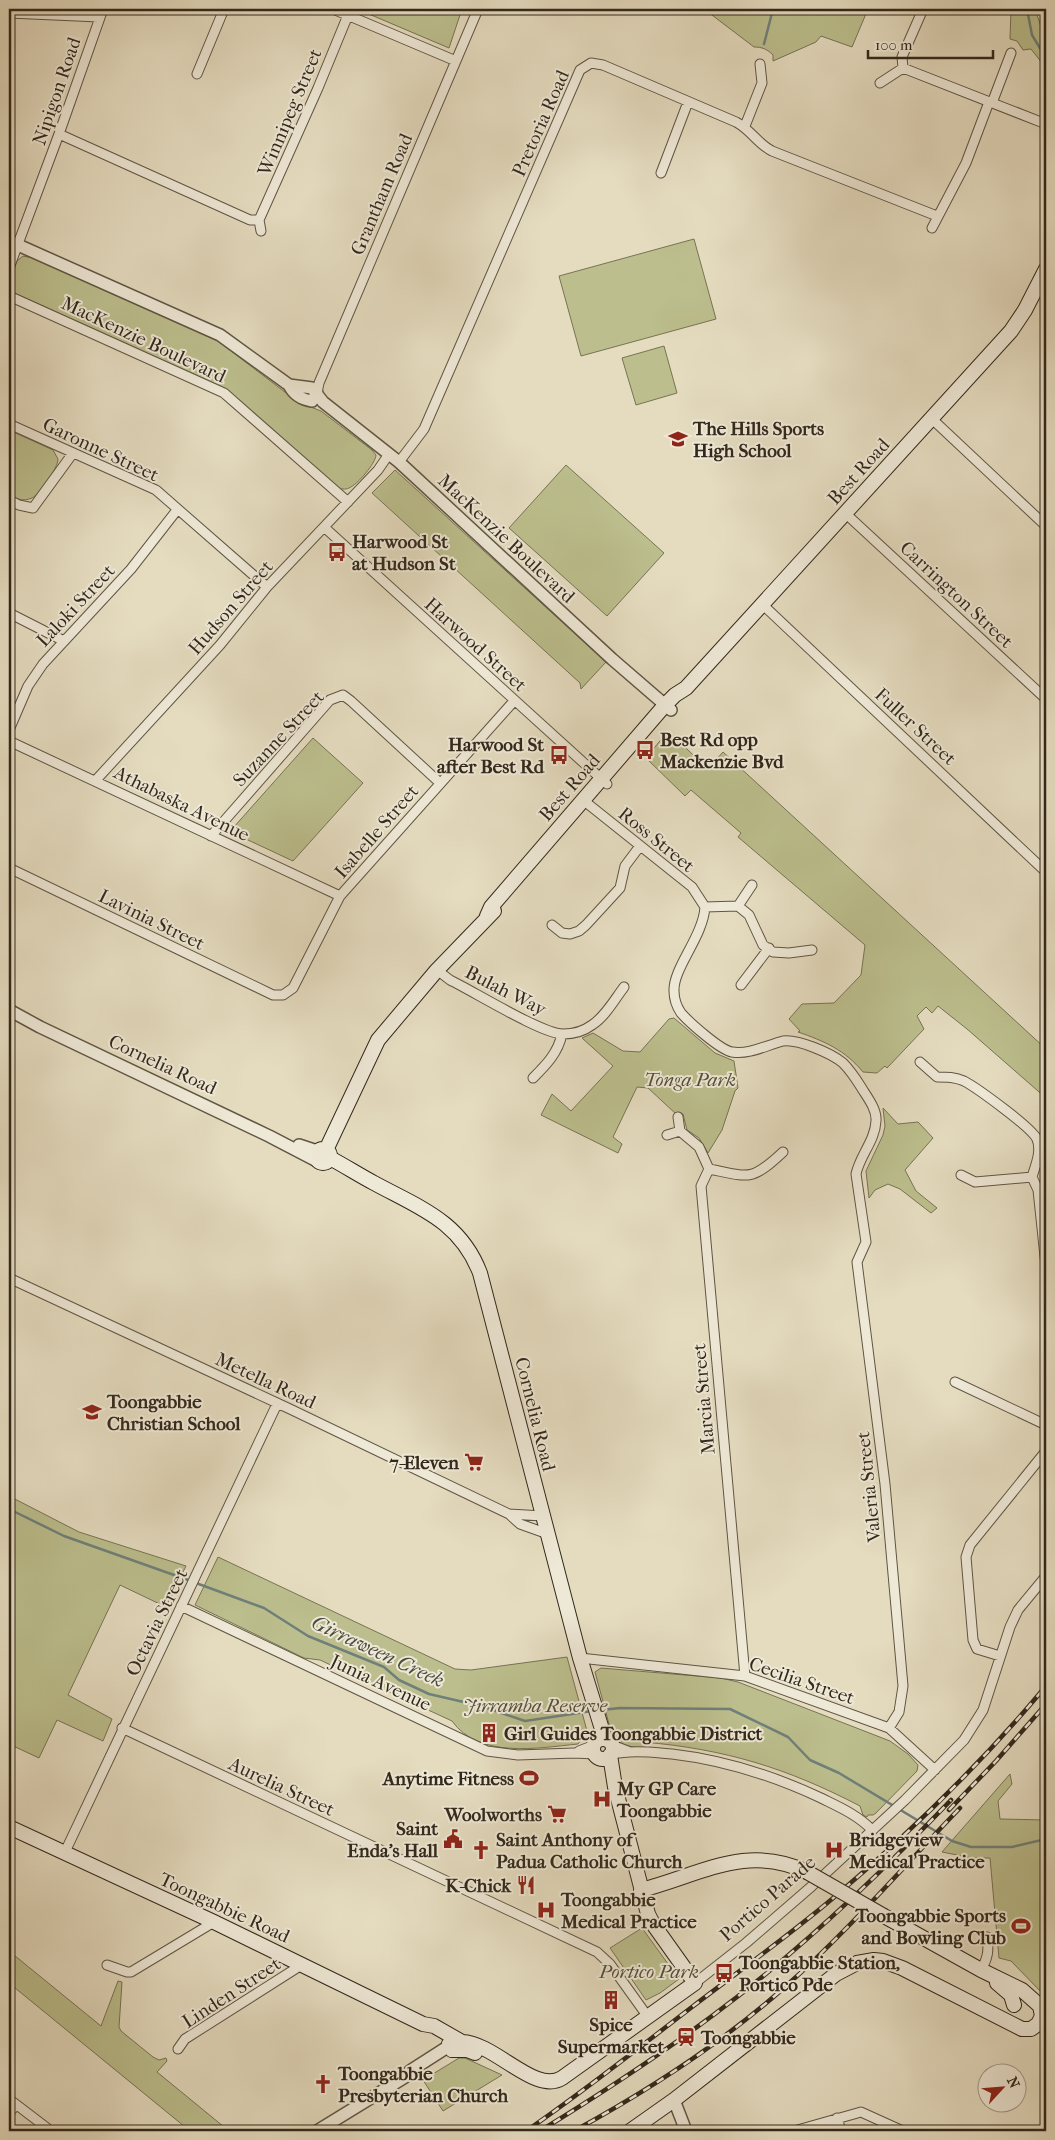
<svg xmlns="http://www.w3.org/2000/svg" width="1055" height="2140" font-family="'IM FELL French Canon',serif">
  <style>
    .green { fill: #bcbe8d; stroke: #777354 }
    .lines { fill: none; stroke-linecap: round; stroke-linejoin: round }
    .stream { stroke: #6f807a; stroke-width: 2.5 }
    .minor-casing { stroke: #5f5544; stroke-width: 11 }
    .tertiary-casing { stroke: #5f5544; stroke-width: 14 }
    .secondary-casing { stroke: #32281b; stroke-width: 16 }
    .minor { stroke: #eee8d6; stroke-width: 9 }
    .tertiary { stroke: #eee8d6; stroke-width: 11 }
    .secondary { stroke: #eee8d6; stroke-width: 14 }
    .rail-casing { stroke: #32281b; stroke-width: 4.5 }
    .rail { stroke: #eee8d6; stroke-width: 2.5; stroke-dasharray: 8; stroke-linecap: butt }
    .secondary-bridge-casing { stroke: #32281b; stroke-width: 16; stroke-linecap: butt }
    .secondary-bridge { stroke: #eee8d6; stroke-width: 14 }
    .labels { text-anchor: middle; stroke-width: 4; stroke-linejoin: round; paint-order: stroke }
    .street-label { font-size: 19px; fill: #32281b; stroke: #eee8d6 }
    .poi-label { font-size: 19px; font-weight: bold; fill: #32281b; stroke: #eee8d6; text-anchor: start }
    .park-label { font-size: 19px; font-style: italic; fill: #544e38; stroke: #eee8d6 }
    .water-label { font-size: 20px; font-style: italic; fill: #4c4c42; stroke: #eee8d6 }
  </style>
  <rect width="100%" height="100%" fill="#e5dcc0"/>
  <filter id="stains"><feTurbulence type="fractalNoise" baseFrequency=".004" numOctaves="4"/><feColorMatrix values="0 0 0 0 .2 0 0 0 0 .09 0 0 0 0 .02 0 0 0 .5 -.17"/></filter>
  <radialGradient id="worn" r=".72"><stop offset=".6" stop-color="#630" stop-opacity="0"/><stop offset="1" stop-color="#630" stop-opacity=".3"/></radialGradient>
  <!-- green -->
  <path class="green" d="M357,9H462L449,48Z
    M704,9H868L852,47L821,36L816,42L773,61V55C767,49 762,47 754,47Z
    M1011,9H1035L1046,41V68L1031,49L1023,50L1017,41L1010,39Z
    M694,239L716,319L581,356L559,276Z
    M23,256L33,258L218,341L298,402L321,411L372,450L376,455C376,463 357,485 349,488C345,490 341,489 337,487L222,387L12,292L9,283L17,261Z
    M664,346L677,393L636,405L622,358Z
    M9,430L53,450L58,459C58,468 40,494 32,498C23,502 17,499 9,495Z
    M566,465L664,553L607,616L509,528Z
    M395,470L606,662L581,689L580,683L372,493Z
    M668,731L708,769L723,752L1046,1049V1098L967,1029L938,1006L932,1013L926,1007L917,1016L924,1029L887,1068L885,1066L877,1073L863,1072C845,1050 824,1041 798,1032L800,1031L789,1019L802,1004L834,1003L861,975L865,945L738,837L741,833L691,790L685,796L646,758Z
    M313,738L363,783L293,861L233,833V828Z
    M674,1018L715,1053L734,1061L738,1088L735,1091L722,1130L708,1153L699,1138L687,1130L683,1114H676L648,1088L637,1087L613,1137L622,1144L618,1153L541,1115L552,1094L571,1111L613,1066L582,1038L593,1033L623,1051L640,1052L669,1019Z
    M883,1108L898,1124L918,1122L933,1138L905,1170L916,1191L937,1208L931,1213L900,1189L888,1184L875,1190L869,1198L866,1171L883,1135L885,1126Z
    M9,1496L79,1532L186,1566L166,1607L120,1585L68,1695L112,1719L103,1741L57,1720L39,1758L9,1744Z
    M218,1557L455,1669L471,1670L567,1657L587,1731L578,1744C538,1748 479,1759 452,1721L320,1660L304,1658L195,1605Z
    M601,1668L721,1678L738,1682L890,1741L908,1754L918,1765L917,1771L876,1813L873,1815H868L867,1817L863,1815L860,1806C787,1768 725,1749 643,1742L646,1748C635,1748 619,1746 612,1735L595,1672Z
    M1010,1774L1012,1784L998,1801L1000,1819L1046,1820V1997L1011,1961L999,1958L990,1858H972L942,1852Z
    M642,1928L679,1979L660,1993L646,2000L610,1948Z
    M9,1951L101,2026L118,1981L122,1982L119,2027L121,2031L153,2057L159,2060L166,2058L167,2061L157,2072L229,2131H190L9,1983Z
    M459,2058H465L502,2075L443,2111L423,2080Z"/>
  <g class="lines">
    <!-- stream -->
    <path class="stream" d="M1027,9L1032,35L1046,58
      M764,44L773,9
      M9,1509L64,1536L191,1581
      M196,1583L264,1608L308,1636L384,1667L399,1680L429,1694L481,1706L525,1721L592,1711
      M602,1710L620,1708L730,1709L788,1737L810,1760L839,1773L952,1841L971,1847H1012L1046,1839"/>
    <!-- minor casing -->
    <g class="minor-casing">
      <path id="minor" d="M333,9L456,61
        M923,9L902,57L903,68L1046,124
        M9,13L99,17
        M197,74L224,9
        M880,83L903,68
        M992,103L1011,53
        M745,126L762,83L760,64
        M59,134L250,220H259
        M661,173L688,102
        M932,228L966,163L989,102
        M261,231L259,220L318,88L348,15
        M9,268L59,134L103,9
        M9,296L224,393L348,502
        M317,393L319,383L478,9
        M931,418L1046,526
        M9,424L156,490L267,587
        M399,462L424,429L580,70L591,63L603,65L736,122C750,129 758,144 772,151L937,216
        M9,500L19,505L33,508L73,453
        M845,513L1046,699
        M324,527L607,784
        M763,605L1046,872
        M9,613L64,641
        M9,730L28,686L43,664L131,569L177,510
        M9,741L340,896
        M96,780L220,645L267,587L378,470L389,454
        M583,800L692,887L705,907
        M211,836L330,700L343,695L351,701L440,783
        M9,868L273,995H283L293,988L340,896L514,701
        M738,906L752,885
        M705,907C703,937 673,968 674,991C674,998 677,1007 681,1013C689,1022 720,1050 732,1052C749,1055 767,1045 783,1041C798,1039 831,1053 843,1063C850,1070 856,1079 861,1087C867,1097 877,1109 876,1121C875,1141 860,1155 856,1174L866,1242L857,1262L885,1484L903,1686L899,1712L889,1728
        M705,907L738,906L749,915L763,945L773,952L789,953L812,950
        M552,925L562,933L570,934L579,931L586,925L620,888L625,866L640,846
        M437,970L450,980C473,991 542,1034 563,1034C573,1034 584,1031 592,1025C605,1017 615,999 624,987
        M741,985L769,948
        M920,1062L937,1077C947,1077 955,1077 964,1081C977,1088 1031,1127 1037,1139C1042,1152 1035,1166 1032,1177
        M533,1078C546,1065 558,1053 562,1034
        M678,1117L680,1131L699,1147L709,1169L701,1186L745,1676
        M667,1135L680,1131
        M709,1169C749,1177 751,1182 783,1152
        M961,1175L975,1182L1032,1177
        M1032,1177L1038,1190L1046,1266
        M9,1278L290,1409L509,1514L543,1516
        M955,1382L1046,1425
        M509,1514L520,1524L548,1534
        M181,1606L487,1751L518,1755L574,1753L595,1754
        M1000,1656L977,1649L973,1640L966,1557L970,1545L1046,1451
        M580,1658L745,1676L889,1728L935,1770
        M122,1728L597,1952L610,1964L648,2017
        M612,1745L630,1752
        M579,1751L594,1745
        M612,1753C619,1754 624,1752 630,1752C644,1751 659,1753 672,1754C724,1760 774,1776 821,1798C839,1807 858,1815 872,1830
        M64,1854L277,1404
        M107,1965L127,1972H131L214,1922
        M981,1970C988,1958 989,1950 987,1937
        M695,1983L746,1943L812,1886L905,1800L964,1740L983,1710L1010,1627L1018,1610L1046,1576
        M178,2049L185,2039L303,1964
        M9,2099L51,2131
        M9,2113L16,2105
        M837,2118L841,2131
        M794,2131L861,2112L903,2131"/>
    </g>
    <!-- tertiary casing -->
    <g class="tertiary-casing">
      <path id="tertiary" d="M9,241L220,335L289,385L312,388L323,402L399,462L612,659L671,710
        M289,385C294,395 301,399 312,401L317,393
        M9,1010L40,1027L269,1136L317,1161
        M299,1145L317,1151
        M674,2100L686,2131
        M317,2131L405,2077L410,2071L449,2046"/>
    </g>
    <!-- secondary casing -->
    <g class="secondary-casing">
      <path id="secondary" d="M487,916L491,907L665,705L675,695L686,688L1011,331L1025,310L1046,269
        M316 1156a7 7 0 1 1 14 0a7 7 0 1 1-14 0Z
        M326,1150L378,1040L437,970L494,911
        M330,1158C345,1166 359,1175 374,1183C420,1208 460,1221 480,1273L580,1658L605,1739
        M593 1749a10 10 0 1 1 20 0a10 10 0 1 1-20 0Z
        M9,1827L214,1922L423,2024L434,2026L462,2042
        M641,1890C700,1875 746,1843 807,1872
        M997,1983L1011,1995L1014,2005
        M454,2038L449,2044L452,2050H467L475,2053
        M462,2042C495,2043 535,2095 562,2078L695,1983L653,1924L648,1914L615,1787L610,1755
        M630,2131L674,2100L836,1974L857,1963L874,1960L883,1961L902,1968L1022,2029H1031L1038,2024L1042,2016L1040,2006L1022,1990L981,1970L884,1916"/>
    </g>
    <!-- minor -->
    <use href="#minor" class="minor"/>
    <!-- tertiary -->
    <use href="#tertiary" class="tertiary"/>
    <!-- secondary -->
    <use href="#secondary" class="secondary"/>
    <!-- rail casing -->
    <g class="rail-casing">
      <path id="rail" d="M949,1810L996,1761L1046,1704
        M526,2131C583,2092 637,2049 692,2007C739,1971 787,1937 832,1899C910,1833 981,1764 1046,1686
        M540,2131C607,2090 674,2046 737,1997C813,1938 884,1870 951,1800
        M574,2131C649,2090 721,2044 786,1986C848,1931 903,1867 960,1808"/>
    </g>
    <!-- rail -->
    <use href="#rail" class="rail"/>
    <!-- secondary-bridge casing -->
    <g class="secondary-bridge-casing">
      <path id="secondary-bridge" d="M807,1872L884,1916"/>
    </g>
    <!-- secondary-bridge -->
    <use href="#secondary-bridge" class="secondary-bridge"/>
  </g>
  <!-- icons -->
  <defs>
    <g id="school-bare" transform="scale(1.5)"><path d="M0-5L7-2L0 1L-7-2ZM-4 1L0 2.5L4 1V4Q0 6-4 4Z" fill="#8f2418" stroke="#eee8d6" stroke-width="2.5" paint-order="stroke"/></g>
    <g id="bus-bare" transform="scale(1.5)"><path d="M-5-6H5V4H4V6H2V4H-2V6H-4V4H-5ZM-3.5-4V0h7V-4ZM-3.5 1.2v1.5H-2V1.2ZM2 1.2v1.5H3.5V1.2Z" fill="#8f2418" stroke="#eee8d6" stroke-width="2.5" paint-order="stroke"/></g>
    <g id="supermarket-bare" transform="scale(1.5)"><path d="M-6-5.5h2.5l.6 2H6L4.5 2H-2.5L-4.4-4H-6ZM-1.5 3.2a1.3 1.3 0 1 0 .1 0ZM3 3.2a1.3 1.3 0 1 0 .1 0Z" fill="#8f2418" stroke="#eee8d6" stroke-width="2.5" paint-order="stroke"/></g>
    <g id="building-bare" transform="scale(1.5)"><path d="M-4-6H4V6H1V3H-1V6H-4ZM-2.5-4.3h1.7v1.8h-1.7ZM.8-4.3h1.7v1.8H.8ZM-2.5-1h1.7V.8h-1.7ZM.8-1h1.7V.8H.8Z" fill="#8f2418" stroke="#eee8d6" stroke-width="2.5" paint-order="stroke"/></g>
    <g id="stadium-bare" transform="scale(1.5)"><path d="M0-5a6.5 5 0 1 0 0 10a6.5 5 0 1 0 0-10ZM-3.5-1.8h7v3.6h-7Z" fill="#8f2418" stroke="#eee8d6" stroke-width="2.5" paint-order="stroke"/></g>
    <g id="hospital-bare" transform="scale(1.5)"><path d="M-5-5h3v3.5h4V-5h3V5h-3V1.5h-4V5h-3Z" fill="#8f2418" stroke="#eee8d6" stroke-width="2.5" paint-order="stroke"/></g>
    <g id="civic-bare" transform="scale(1.5)"><path d="M-.6-6.5H3V-4.5H.6V-3L4-1V1h2V6H-6V1h2V-1L-.6-3ZM-1.2 2.5V6h2.4V2.5Z" fill="#8f2418" stroke="#eee8d6" stroke-width="2.5" paint-order="stroke"/></g>
    <g id="church-bare" transform="scale(1.5)"><path d="M-1.2-6h2.4v3.5h3.3v2.4h-3.3V6h-2.4V-.1h-3.3v-2.4h3.3Z" fill="#8f2418" stroke="#eee8d6" stroke-width="2.5" paint-order="stroke"/></g>
    <g id="restaurant-bare" transform="scale(1.5)"><path d="M-5-6h1v4h1v-4h1v4h1v-4h1v5L-1.5 .5V6h-2V.5L-5-1ZM5-6V6H3V1.5H1.5Q1.5-4 5-6Z" fill="#8f2418" stroke="#eee8d6" stroke-width="2.5" paint-order="stroke"/></g>
    <g id="station-bare" transform="scale(1.5)"><path d="M-3-6H3Q5-6 5-4V2Q5 4 3 4L4.5 6H3L1.5 4h-3L-3 6H-4.5L-3 4Q-5 4-5 2V-4Q-5-6-3-6ZM-3.5-4v3h7v-3ZM-3.5 1v1.5H-2V1ZM2 1v1.5H3.5V1Z" fill="#8f2418" stroke="#eee8d6" stroke-width="2.5" paint-order="stroke"/></g>
  </defs>
  <g fill-rule="evenodd">
    <use href="#school-bare" x="678" y="439"/>
    <use href="#bus-bare" x="337" y="552"/>
    <use href="#bus-bare" x="645" y="750"/>
    <use href="#bus-bare" x="559" y="755"/>
    <use href="#school-bare" x="92" y="1412"/>
    <use href="#supermarket-bare" x="474" y="1462"/>
    <use href="#building-bare" x="489" y="1733"/>
    <use href="#stadium-bare" x="529" y="1778"/>
    <use href="#hospital-bare" x="602" y="1799"/>
    <use href="#supermarket-bare" x="557" y="1814"/>
    <use href="#civic-bare" x="453" y="1839"/>
    <use href="#church-bare" x="481" y="1850"/>
    <use href="#hospital-bare" x="834" y="1850"/>
    <use href="#restaurant-bare" x="526" y="1885"/>
    <use href="#hospital-bare" x="546" y="1910"/>
    <use href="#stadium-bare" x="1021" y="1926"/>
    <use href="#bus-bare" x="724" y="1973"/>
    <use href="#building-bare" x="611" y="2000"/>
    <use href="#station-bare" x="686" y="2037"/>
    <use href="#church-bare" x="323" y="2084"/>
  </g>
  <g class="labels">
    <!-- street labels -->
    <g class="street-label">
      <text transform="translate(56 91) rotate(-71)" y="7">Nipigon Road</text>
      <text transform="translate(289 112) rotate(-67)" y="7">Winnipeg Street</text>
      <text transform="translate(540 123) rotate(-66)" y="7">Pretoria Road</text>
      <text transform="translate(381 194) rotate(-67)" y="7">Grantham Road</text>
      <text transform="translate(144 339) rotate(25)" y="7">MacKenzie Boulevard</text>
      <text transform="translate(101 449) rotate(25)" y="7">Garonne Street</text>
      <text transform="translate(858 471) rotate(-48)" y="7">Best Road</text>
      <text transform="translate(507 538) rotate(43)" y="7">MacKenzie Boulevard</text>
      <text transform="translate(957 594) rotate(43)" y="7">Carrington Street</text>
      <text transform="translate(75 605) rotate(-47)" y="7">Laloki Street</text>
      <text transform="translate(230 607) rotate(-49)" y="7">Hudson Street</text>
      <text transform="translate(476 644) rotate(42)" y="7">Harwood Street</text>
      <text transform="translate(916 726) rotate(43)" y="7">Fuller Street</text>
      <text transform="translate(278 738) rotate(-47)" y="7">Suzanne Street</text>
      <text transform="translate(569 787) rotate(-49)" y="7">Best Road</text>
      <text transform="translate(182 803) rotate(26)" y="7">Athabaska Avenue</text>
      <text transform="translate(376 831) rotate(-49)" y="7">Isabelle Street</text>
      <text transform="translate(657 839) rotate(39)" y="7">Ross Street</text>
      <text transform="translate(152 919) rotate(26)" y="7">Lavinia Street</text>
      <text transform="translate(506 990) rotate(27)" y="7">Bulah Way</text>
      <text transform="translate(163 1064) rotate(25)" y="7">Cornelia Road</text>
      <text transform="translate(266 1380) rotate(25)" y="7">Metella Road</text>
      <text transform="translate(703 1399) rotate(-95)" y="7">Marcia Street</text>
      <text transform="translate(536 1414) rotate(76)" y="7">Cornelia Road</text>
      <text transform="translate(868 1487) rotate(-96)" y="7">Valeria Street</text>
      <text transform="translate(156 1622) rotate(-64)" y="7">Octavia Street</text>
      <text transform="translate(802 1680) rotate(19)" y="7">Cecilia Street</text>
      <text transform="translate(381 1682) rotate(25)" y="7">Junia Avenue</text>
      <text transform="translate(282 1786) rotate(25)" y="7">Aurelia Street</text>
      <text transform="translate(767 1898) rotate(-41)" y="7">Portico Parade</text>
      <text transform="translate(225 1907) rotate(25)" y="7">Toongabbie Road</text>
      <text transform="translate(231 1992) rotate(-33)" y="7">Linden Street</text>
    </g>
    <!-- poi labels -->
    <g class="poi-label">
      <text x="693" y="435">The Hills Sports<tspan x="693" dy="22">High School</tspan></text>
      <text x="352" y="548">Harwood St<tspan x="352" dy="22">at Hudson St</tspan></text>
      <text x="660" y="746">Best Rd opp<tspan x="660" dy="22">Mackenzie Bvd</tspan></text>
      <text x="544" y="751" text-anchor="end">Harwood St<tspan x="544" dy="22">after Best Rd</tspan></text>
      <text x="107" y="1408">Toongabbie<tspan x="107" dy="22">Christian School</tspan></text>
      <text x="459" y="1469" text-anchor="end">7-Eleven</text>
      <text x="504" y="1740">Girl Guides Toongabbie District</text>
      <text x="514" y="1785" text-anchor="end">Anytime Fitness</text>
      <text x="617" y="1795">My GP Care<tspan x="617" dy="22">Toongabbie</tspan></text>
      <text x="542" y="1821" text-anchor="end">Woolworths</text>
      <text x="438" y="1835" text-anchor="end">Saint<tspan x="438" dy="22">Enda's Hall</tspan></text>
      <text x="496" y="1846">Saint Anthony of<tspan x="496" dy="22">Padua Catholic Church</tspan></text>
      <text x="849" y="1846">Bridgeview<tspan x="849" dy="22">Medical Practice</tspan></text>
      <text x="511" y="1892" text-anchor="end">K-Chick</text>
      <text x="561" y="1906">Toongabbie<tspan x="561" dy="22">Medical Practice</tspan></text>
      <text x="1006" y="1922" text-anchor="end">Toongabbie Sports<tspan x="1006" dy="22">and Bowling Club</tspan></text>
      <text x="739" y="1969">Toongabbie Station,<tspan x="739" dy="22">Portico Pde</tspan></text>
      <text x="611" y="2031" text-anchor="middle">Spice<tspan x="611" dy="22">Supermarket</tspan></text>
      <text x="701" y="2044">Toongabbie</text>
      <text x="338" y="2080">Toongabbie<tspan x="338" dy="22">Presbyterian Church</tspan></text>
    </g>
    <!-- park labels -->
    <g class="park-label">
      <text x="690" y="1086">Tonga Park</text>
      <text x="535" y="1712">Jirramba Reserve</text>
      <text x="649" y="1978">Portico Park</text>
    </g>
    <!-- water labels -->
    <g class="water-label">
      <text transform="translate(378 1651) rotate(25)" y="7">Girraween Creek</text>
    </g>
  </g>
  <!-- margin -->
  <rect width="1055" height="2140" fill="none" stroke="#e5dcc0" stroke-width="30"/>
  <rect x="10" y="10" width="1035" height="2120" fill="none" stroke="#32281b" stroke-width="2.5"/>
  <rect x="15" y="15" width="1025" height="2110" fill="none" stroke="#32281b"/>
  <!-- north arrow -->
  <g transform="translate(1002 2088) rotate(64)"><circle r="24" fill="#eee8d6" stroke="#a39b8b"/>
  <path d="M0-4L9 19L0 12L-9 19Z" fill="#8f2418"/>
  <text y="-8" font-size="14" font-weight="bold" text-anchor="middle" fill="#32281b">N</text>
  </g>
  <!-- scale -->
  <path d="M868 50v8h125v-8" fill="none" stroke="#32281b" stroke-width="2.5"/>
  <text x="875" y="50" font-size="15" fill="#32281b" stroke="#eee8d6" stroke-width="4" paint-order="stroke">100 m</text>
  <rect width="100%" height="100%" filter="url(#stains)"/>
  <rect width="100%" height="100%" fill="url(#worn)"/>
</svg>
